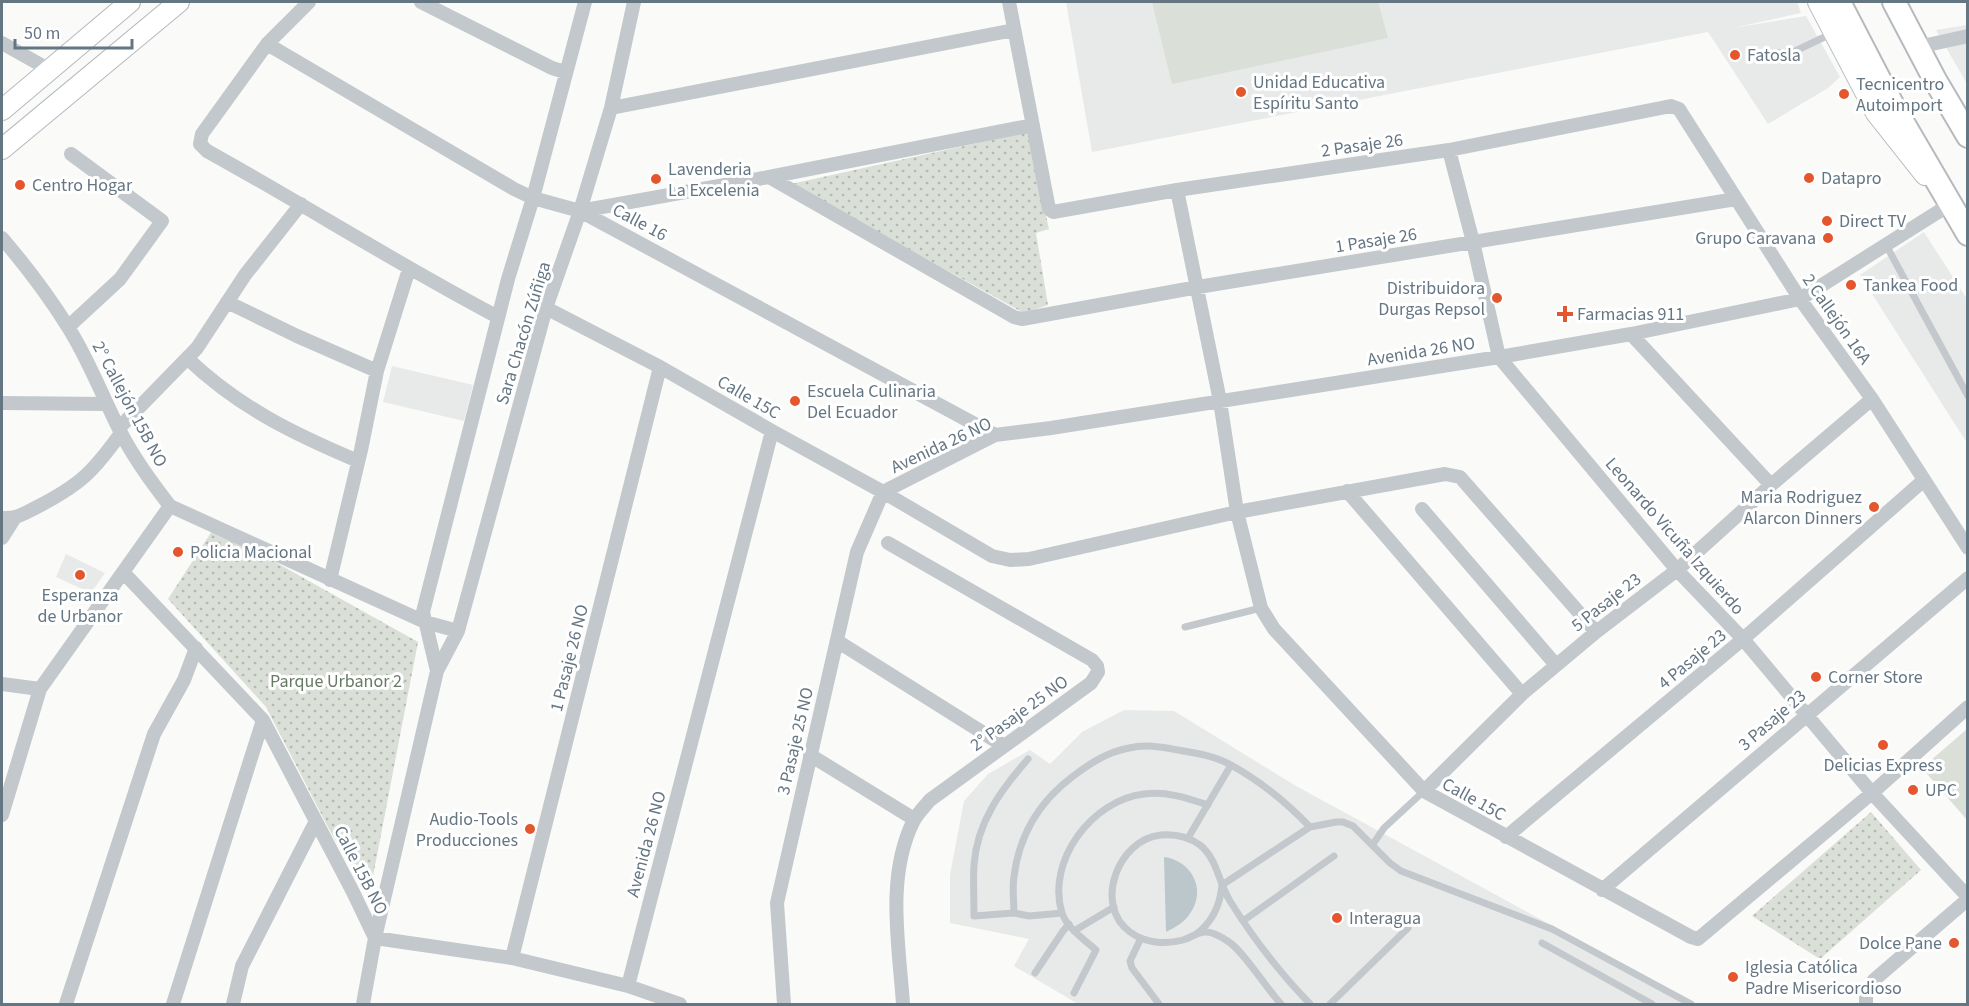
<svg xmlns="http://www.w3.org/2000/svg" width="1969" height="1006" font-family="'Source Sans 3',sans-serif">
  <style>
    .built { fill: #e8e9e9 }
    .park { fill: url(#park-dots) }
    .pitch { fill: #dadfd7 }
    .water { fill: #bbc7cb }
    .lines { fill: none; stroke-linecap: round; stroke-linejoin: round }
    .secondary-casing { stroke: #b3babf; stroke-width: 22 }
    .primary-casing { stroke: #b5babe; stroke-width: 26 }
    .lane { stroke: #c3c8cc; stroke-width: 7 }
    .street { stroke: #c3c8cc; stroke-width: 14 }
    .secondary { stroke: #fff; stroke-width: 20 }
    .primary { stroke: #fff; stroke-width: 22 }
    .poi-dot { fill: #e4572e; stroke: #fff; stroke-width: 2 }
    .labels { text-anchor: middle; stroke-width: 6; stroke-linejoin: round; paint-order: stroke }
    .poi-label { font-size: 18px; fill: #657683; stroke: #fff; text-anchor: start }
    .street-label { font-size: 18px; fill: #657683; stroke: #fff }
    .park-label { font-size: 18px; fill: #687a64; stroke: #fff }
  </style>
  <defs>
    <pattern id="park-dots" width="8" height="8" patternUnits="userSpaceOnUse" patternTransform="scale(1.5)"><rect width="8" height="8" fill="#dadfd7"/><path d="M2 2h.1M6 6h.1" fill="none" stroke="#b4b9b4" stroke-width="1.8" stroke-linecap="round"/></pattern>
  </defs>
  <rect width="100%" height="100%" fill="#fafaf8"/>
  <!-- built -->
  <path class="built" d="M1066,2H1797L1801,13L1733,28L1806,16L1840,77L1828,88L1768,124L1708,32L1092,152Z
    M1967,25V84L1936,30Z
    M1924,232L1967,299V443L1860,275Z
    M392,366L473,385L464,421L383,402Z
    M66,554L105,573L91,593L56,577Z
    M1124,710L1174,711L1296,786L1696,1004H1078L1014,966L1029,939L950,923V875L964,801L988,774L1030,750L1050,764L1082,732Z"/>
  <!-- park -->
  <path class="park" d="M1027,132L1049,229L1036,233L1048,305L1024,313L791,184Z
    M214,528L418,642L369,897L330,831L266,707L168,599Z
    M1871,812L1921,870L1820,959L1752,916Z"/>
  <!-- pitch -->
  <path class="pitch" d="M1152,2H1378L1388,38L1172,84Z
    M1967,729V820L1922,768Z"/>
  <!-- water -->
  <path class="water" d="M1164,857C1190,860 1207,888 1191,912C1185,922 1176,927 1166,932Z"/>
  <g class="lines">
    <!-- secondary casing -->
    <g class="secondary-casing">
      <path id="secondary" d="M1818,2L1876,113L1925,175
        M2,110L130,2
        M2,149L179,2"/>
    </g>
    <!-- primary casing -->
    <g class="primary-casing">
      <path id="primary" d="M1839,2L1892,104L1968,234
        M1894,2L1935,80L1968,136"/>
    </g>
    <!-- lane -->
    <path class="lane" d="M1772,53L1793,52L1833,33
      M1886,245L1968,396
      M1185,627L1261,608
      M1028,759C1001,790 977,822 974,865C973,881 974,899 974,916L1014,913L1029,916L1062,913
      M1188,838L1231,765
      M1373,844L1384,828L1424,791
      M1014,913C1014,901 1012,888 1014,877C1019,835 1039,802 1072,777C1089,764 1107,752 1129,748C1146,744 1161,747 1178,750C1196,753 1215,756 1231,765C1260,781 1287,803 1310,827
      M1243,921L1334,856
      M1074,931L1114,907
      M1195,935C1212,923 1220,907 1222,885L1310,827L1336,822H1343L1353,826L1390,863L1401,871L1552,929L1691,1004
      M1141,938L1130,961L1132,968L1159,1004
      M1542,943L1652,1004
      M1035,973L1063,931L1069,924
      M1074,993L1096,950C1085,940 1067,928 1062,913C1046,861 1092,800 1144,794C1167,791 1187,798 1208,805
      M1281,1004C1266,988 1245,953 1229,942C1222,937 1212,931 1204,932C1196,933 1190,938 1183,940C1165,945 1145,943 1130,932C1093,905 1118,839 1161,835C1175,834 1189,837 1200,845C1218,860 1218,882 1230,901C1253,938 1280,973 1310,1004
      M1330,1004L1408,928"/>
    <!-- street -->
    <path class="street" d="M309,2L267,44L202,134L200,144L207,151C305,205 399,265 498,317
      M421,2L552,68L565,72
      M1009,2L1049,209L1053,212L1177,190L1449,150L1671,106L1679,109L1800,299L1872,399L1968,548
      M2,43L50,70
      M267,44L514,189L533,198L580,211L995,435
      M1918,47L1968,36
      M611,108L1014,30
      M1449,150L1473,242L1499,357L1677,570L1743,639L1872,793L1968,897
      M769,177L1014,317L1022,319L1198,287L1736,199
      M1177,190L1220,401L1237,512L1261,608L1274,629L1424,791L1691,937L1698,939L1872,793L1968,707
      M580,211L769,177L1033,125
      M2,238C26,266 48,295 68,327C89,360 103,398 121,433C135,460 152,483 170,506L425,622L458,631
      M227,302L297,336L377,371
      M546,308L660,367L772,431L883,492L992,556L1010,560L1029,559L1237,512L1445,474L1460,477L1596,632
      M68,327L120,279L162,221L71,154
      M1631,334L1771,485
      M187,358C238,407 294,434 358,461
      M2,403L107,404
      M119,428L197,348L245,275L301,204
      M1347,491L1522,694
      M1422,509L1556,665
      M2,518C17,519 23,514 37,507C80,485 93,472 121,433
      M2,538L14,519
      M888,543L1092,660L1097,666L1098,672L1091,683L930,800C924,807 917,814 913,822C886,877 899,945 903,1004
      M123,572L263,720L353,892L375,938L512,958L628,986L680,1004
      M330,580L361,450L377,371L409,269
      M837,641L1004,746
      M437,671L423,612L508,279L533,198L585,2
      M2,684L40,689
      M810,755L914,819
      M1424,791L1522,694L1596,632L1677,570L1771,485L1872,399
      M2,815L40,689L170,506
      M1506,837L1743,639L1924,480
      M1602,890L1968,578
      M512,958L660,367
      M628,986L772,431
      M66,1004L154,734L184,680L196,648
      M173,1004L263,720
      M233,1004L242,966L316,821
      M363,1004L375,938L437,671L458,631L546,308L580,211L611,108L634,2
      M784,1004L777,903L857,552L883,492L995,435L1051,428L1499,357L1631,334L1800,299L1949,205
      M1866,1004V996L1874,980L1968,899"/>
    <!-- secondary -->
    <use href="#secondary" class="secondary"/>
    <!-- primary -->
    <use href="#primary" class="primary"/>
  </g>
  <!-- markers -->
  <g class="poi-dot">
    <circle cx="1735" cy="55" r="6"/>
    <circle cx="1241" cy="92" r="6"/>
    <circle cx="1844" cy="94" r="6"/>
    <circle cx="1809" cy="178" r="6"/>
    <circle cx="656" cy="179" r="6"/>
    <circle cx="20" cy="185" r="6"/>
    <circle cx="1827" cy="221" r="6"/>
    <circle cx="1828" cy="238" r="6"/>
    <circle cx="1851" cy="285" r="6"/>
    <circle cx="1497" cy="298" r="6"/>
    <path d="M1562 305h6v6h6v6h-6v6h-6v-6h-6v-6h6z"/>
    <circle cx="795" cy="401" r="6"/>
    <circle cx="1874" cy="507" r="6"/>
    <circle cx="178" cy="552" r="6"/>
    <circle cx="80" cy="575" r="6"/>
    <circle cx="1816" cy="677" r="6"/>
    <circle cx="1883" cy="745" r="6"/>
    <circle cx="1913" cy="790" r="6"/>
    <circle cx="530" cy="829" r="6"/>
    <circle cx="1337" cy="918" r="6"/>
    <circle cx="1954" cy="943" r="6"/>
    <circle cx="1733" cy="977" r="6"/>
  </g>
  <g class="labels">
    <!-- poi labels -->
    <g class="poi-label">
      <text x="1747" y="61">Fatosla</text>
      <text x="1253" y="88">Unidad Educativa<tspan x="1253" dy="21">Espíritu Santo</tspan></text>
      <text x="1856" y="90">Tecnicentro<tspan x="1856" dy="21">Autoimport</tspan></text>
      <text x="668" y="175">Lavenderia<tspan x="668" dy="21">La Excelenia</tspan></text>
      <text x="1821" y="184">Datapro</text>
      <text x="32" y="191">Centro Hogar</text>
      <text x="1839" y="227">Direct TV</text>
      <text x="1816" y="244" text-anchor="end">Grupo Caravana</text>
      <text x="1863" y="291">Tankea Food</text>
      <text x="1485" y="294" text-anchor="end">Distribuidora<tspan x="1485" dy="21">Durgas Repsol</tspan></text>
      <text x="1577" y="320">Farmacias 911</text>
      <text x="807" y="397">Escuela Culinaria<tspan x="807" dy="21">Del Ecuador</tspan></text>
      <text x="1862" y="503" text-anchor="end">Maria Rodriguez<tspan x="1862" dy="21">Alarcon Dinners</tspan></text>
      <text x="190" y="558">Policia Macional</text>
      <text x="80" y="601" text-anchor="middle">Esperanza<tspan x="80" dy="21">de Urbanor</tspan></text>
      <text x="1828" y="683">Corner Store</text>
      <text x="1883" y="771" text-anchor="middle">Delicias Express</text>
      <text x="1925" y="796">UPC</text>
      <text x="518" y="825" text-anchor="end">Audio-Tools<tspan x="518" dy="21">Producciones</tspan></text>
      <text x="1349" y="924">Interagua</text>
      <text x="1942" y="949" text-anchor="end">Dolce Pane</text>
      <text x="1745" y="973">Iglesia Católica<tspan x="1745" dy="21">Padre Misericordioso</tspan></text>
    </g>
    <!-- street labels -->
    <g class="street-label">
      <text transform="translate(1362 145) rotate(-8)" y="6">2 Pasaje 26</text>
      <text transform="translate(640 222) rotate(28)" y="6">Calle 16</text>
      <text transform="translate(1376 240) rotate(-9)" y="6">1 Pasaje 26</text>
      <text transform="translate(1837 319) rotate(55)" y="6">2 Callejón 16A</text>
      <text transform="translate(523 333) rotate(-73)" y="6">Sara Chacón Zúñiga</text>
      <text transform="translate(1421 351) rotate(-9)" y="6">Avenida 26 NO</text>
      <text transform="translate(749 397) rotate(30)" y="6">Calle 15C</text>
      <text transform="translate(130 404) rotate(62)" y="6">2° Callejón 15B NO</text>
      <text transform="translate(941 445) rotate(-25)" y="6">Avenida 26 NO</text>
      <text transform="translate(1675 536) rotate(49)" y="6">Leonardo Vicuña Izquierdo</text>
      <text transform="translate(1606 602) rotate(-38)" y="6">5 Pasaje 23</text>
      <text transform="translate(569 658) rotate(-76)" y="6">1 Pasaje 26 NO</text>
      <text transform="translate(1692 659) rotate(-40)" y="6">4 Pasaje 23</text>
      <text transform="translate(1019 713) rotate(-36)" y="6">2° Pasaje 25 NO</text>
      <text transform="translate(1772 720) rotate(-41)" y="6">3 Pasaje 23</text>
      <text transform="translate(795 741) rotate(-77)" y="6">3 Pasaje 25 NO</text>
      <text transform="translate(1474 799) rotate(29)" y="6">Calle 15C</text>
      <text transform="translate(646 844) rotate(-75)" y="6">Avenida 26 NO</text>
      <text transform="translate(361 870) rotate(63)" y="6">Calle 15B NO</text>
    </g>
    <!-- park labels -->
    <g class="park-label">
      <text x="336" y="687">Parque Urbanor 2</text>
    </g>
  </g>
  <!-- border -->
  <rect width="1969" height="1006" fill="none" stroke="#657683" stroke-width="6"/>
  <!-- scale -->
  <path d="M15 39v9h117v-9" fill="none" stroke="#657683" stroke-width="3"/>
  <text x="24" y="39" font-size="18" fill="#657683" stroke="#ffffff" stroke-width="4.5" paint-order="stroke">50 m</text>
</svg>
